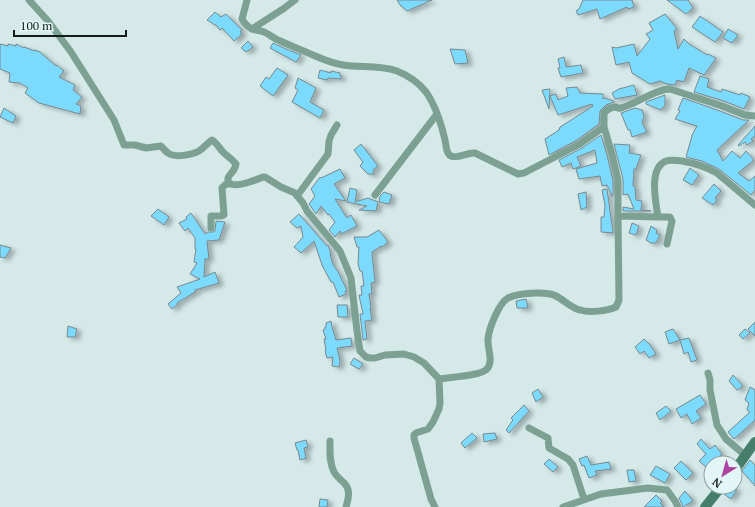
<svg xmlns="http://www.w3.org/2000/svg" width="755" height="507" font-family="'PT Serif',serif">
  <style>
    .building { fill: #7cdbfd; stroke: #77888f; filter: url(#shadow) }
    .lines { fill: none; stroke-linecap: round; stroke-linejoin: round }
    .minor { stroke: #7ca193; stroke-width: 7 }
    .secondary { stroke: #457f6c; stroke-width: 10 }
  </style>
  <defs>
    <filter id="shadow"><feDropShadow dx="4.5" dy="2.5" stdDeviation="2" flood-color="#0004"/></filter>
  </defs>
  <rect width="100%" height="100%" fill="#d5e9e9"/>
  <!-- building -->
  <path class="building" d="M397,0H432L407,11L400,5Z
    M583,0H632L634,7L628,9L627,7L600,19L597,9L578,15L576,11L579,9Z
    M667,0H688L693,8L686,14Z
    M215,12L221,17L226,14L242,30L240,32L242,34L234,41L222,28L220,30L217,26L207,20Z
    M665,14L677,29L674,31L678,49L684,39L689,44L707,55L708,54L716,58L704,75L689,68L684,82L677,80L675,85L667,84L660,81L650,84L632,73L629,62L616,65L612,47L616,48L634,44L637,56L650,39L646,34L653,30L649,23Z
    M700,16L723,32L715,42L692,27Z
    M728,29L738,35L732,43L723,38Z
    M248,41L253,47L246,52L241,48Z
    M273,43L286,49L301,55L296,62L270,48Z
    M0,44L8,46V44L16,46V44L24,48V47L35,51V50L40,52L56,66L57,65L64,71L59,77L75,85L73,90L82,97L76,104L81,106L80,114L39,103L25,93L28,88L20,83L9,82L10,73L0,69Z
    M450,49L465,50L468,63L455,64Z
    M564,57L566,67L581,65L583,73L561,77L558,68H560L558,59Z
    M277,68L288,75L273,96L260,86L266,77L269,79Z
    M320,70L331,73V71L340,73V76H341V79L328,78L327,80L318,78Z
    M700,76L709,79L707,87L721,92L722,89L740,95L741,93L750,97L744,109L724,101L694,92Z
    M298,78L316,88L310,102L324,110L320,118L292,102L298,90L295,88Z
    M634,85L637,95L615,99L612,93L619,89Z
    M577,87L580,93L603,94V99L604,98L614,101V102L606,105L600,111L599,124L577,140L549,155L545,139L559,130L560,127L593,106L592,104L558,115L550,96L556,94L558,100L568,96L566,88Z
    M550,89L549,109L542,90Z
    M665,95V105L661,110L646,104V102L654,99Z
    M683,98L720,111L743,120H749L717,150L723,161L732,151L740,158L746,151L754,160L738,173L749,181L755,176V190L751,195L719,169L702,161L686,157L692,136V135L697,126L675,119L680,111L678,110Z
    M4,108L16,116L13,123L0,117Z
    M635,108L642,110L644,116L642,123L647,132L632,137L630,130H628L621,113Z
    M755,126V136L751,139L753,141L747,145L745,142L739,146L738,145Z
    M601,135L607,155L613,181V196H612L607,185L602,186L600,176L579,179L576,169L597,163L595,150L577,157L581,166L573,169L571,163L562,167L559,160L582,148Z
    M361,144L378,166L373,170L374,174H368L360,166L363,162L354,150Z
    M614,144L630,145L629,153L641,155L636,169H634L633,186H635L636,200L642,201L641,210L651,211H623V207L634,209L628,194L623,195V179Z
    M690,168L699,175L692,185L683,180Z
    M340,169L345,178L334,184L346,201L335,199L347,218L351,215L357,226L341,234L340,231L335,237L329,230L335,222L329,214L328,215L321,206L316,214L309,204L315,196L311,189L320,177L321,178Z
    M714,184L721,191L715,198L717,200L713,205L702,198Z
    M350,188L357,190L355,202L368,198L378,202L376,211L359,210L367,206L347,202Z
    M607,189L613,232V233L601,232V217H604L605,205L602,190Z
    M384,192L392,195L389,204L379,202L380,196Z
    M586,192L587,207L581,210L578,194Z
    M158,209L169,217L164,225L151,216Z
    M191,213L205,234L208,232H213L215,231L216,221L225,222L219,240L207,241L209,259H205L204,277L215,272L219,283L195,290V292L177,303L178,304L172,309L168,304L181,293L177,287L200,279L190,274L197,263L194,262L196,249H195V238L188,228L185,231L179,223L187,219L186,217Z
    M299,214L327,246L328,245L331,254H330L333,265L339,273V274L347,290L345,291L346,294L339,297L333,282H331L322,265L314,241L301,253L294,247L303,237L301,226L297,228L290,222Z
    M632,223L639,226L636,235L629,233Z
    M651,226L657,230L656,233L660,235L656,243H651L646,240Z
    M379,230L388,242L382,247L381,246L372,252L374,273L375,282L371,283L372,294H369L371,308H370L372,320L365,321L367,339L363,340L360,314H363L359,295H362L361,286H364L362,271H360L358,264L359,247H357L354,237H367Z
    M0,245L11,248L5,258L0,257Z
    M526,299L528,308H517L516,301Z
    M337,305H347L348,317H338Z
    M331,321L332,327L336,340L351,338L352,346L337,348L340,361L339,367L332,366L333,357L327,358L325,351L326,350L324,339H326L323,330L325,329V327H326V323Z
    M755,322V336L748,329Z
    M68,326L77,329L75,337H67Z
    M673,329L680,340L669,344L665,332Z
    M745,329L750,333L743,339L739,335Z
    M689,338L697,360L691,362L688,352L684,354L680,340Z
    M644,339L650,345L656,354L649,358L644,351L640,354L635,347Z
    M354,358L363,364L359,369L350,364Z
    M733,375L743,386L737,390L729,381Z
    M750,387L755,390V420L734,439L728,432L750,412L747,410L749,403L745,400Z
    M538,389L543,397L536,402L532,393Z
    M700,395L706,404L696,411L701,418L692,424L687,414L681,418L676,409Z
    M524,405L529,411L509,433L506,430L513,420L511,418Z
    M666,406L671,411L660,420L656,413Z
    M472,433L477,438L465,448L461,443Z
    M495,433L497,439L484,442L483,434Z
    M701,439L710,449L715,445L722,454L713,463H711V471L699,461L706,454L697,444Z
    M306,440L308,447L304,448L306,458L300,460L298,450H297L295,443Z
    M587,456L591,465L609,462L611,469L595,471L597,475L589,478L584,465L582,466L579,459Z
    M549,459L558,467L553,472L544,464Z
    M750,460L755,465V486L742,471Z
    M681,461L693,473L686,480L674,468Z
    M656,466L670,474L665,483L650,475Z
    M627,470H634L636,481L629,482Z
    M729,487H734L737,489L731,499L724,494Z
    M685,491L693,501L683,507L679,498Z
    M656,495L662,501L660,503L664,507H644Z
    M320,499L328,500L327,507H319Z"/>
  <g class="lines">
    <!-- minor -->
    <path class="minor" d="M29,0L48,21L71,52L114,120L124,145H135L146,148L161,146C163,148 165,151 168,153C175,158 192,155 199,151C204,148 207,143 212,140C217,143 219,148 223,152C228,157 231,158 236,164C235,172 229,174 228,178C226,193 258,179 263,177H265L281,187L295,193L303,203L307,211L331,240L340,251L351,278L357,331L360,351L366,357L370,358H375L385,355L404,354L414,357L424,363L439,379L440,403L439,409L433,422L428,429L416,433L414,435V438L431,499L435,507
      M247,0L242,19C244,23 246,25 250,28C254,31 260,30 264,32C269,34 273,38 278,40C287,44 296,48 306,52C318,57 329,63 343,65C361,68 378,64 397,71C407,75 419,83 426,92C436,106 441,123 445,140C446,144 446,154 451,156C459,159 467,152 475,153L518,174L524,173L580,144L604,127V113C607,110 611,107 615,107C620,108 617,109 621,108C636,104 656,89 670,89L722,106L745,115L755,116
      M252,29L283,9L295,0
      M375,195L437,114
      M297,196L328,154L329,141L331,135L337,125
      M618,216L658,217C656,203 648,168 666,161C671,159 677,161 682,161C694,163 706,167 717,173L755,205
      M658,217H670L672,221L667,244
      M211,228V216H221L224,215L222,188L226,184H231
      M708,373L710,380V390L717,425L726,439L746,456
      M439,379C449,377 481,376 487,369C494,361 487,348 488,339C489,328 499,303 508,298C518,293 546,291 556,296C564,300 571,308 580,310C590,313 607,311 616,307L619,300L618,216V180L612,154L604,127
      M529,428L548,438L549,448L568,459L573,465L584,499
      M330,441C330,451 329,462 334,472C336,476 339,478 342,481C351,488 349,497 346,507
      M563,507L601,494L648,488L667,490L675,501L678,507"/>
    <!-- secondary -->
    <path class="secondary" d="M735,470L755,442
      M705,507L721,487"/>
  </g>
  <!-- north arrow -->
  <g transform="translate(723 475) rotate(217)"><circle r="19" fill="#e2f6f6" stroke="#909e9e"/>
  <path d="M0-3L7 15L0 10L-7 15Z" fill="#ae42a1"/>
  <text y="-6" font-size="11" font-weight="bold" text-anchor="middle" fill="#141b1b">N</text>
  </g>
  <!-- scale -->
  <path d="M14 30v6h112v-6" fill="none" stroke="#141b1b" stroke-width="2"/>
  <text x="20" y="30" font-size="12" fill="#141b1b" stroke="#e2f6f6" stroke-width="3" paint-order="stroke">100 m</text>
</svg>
